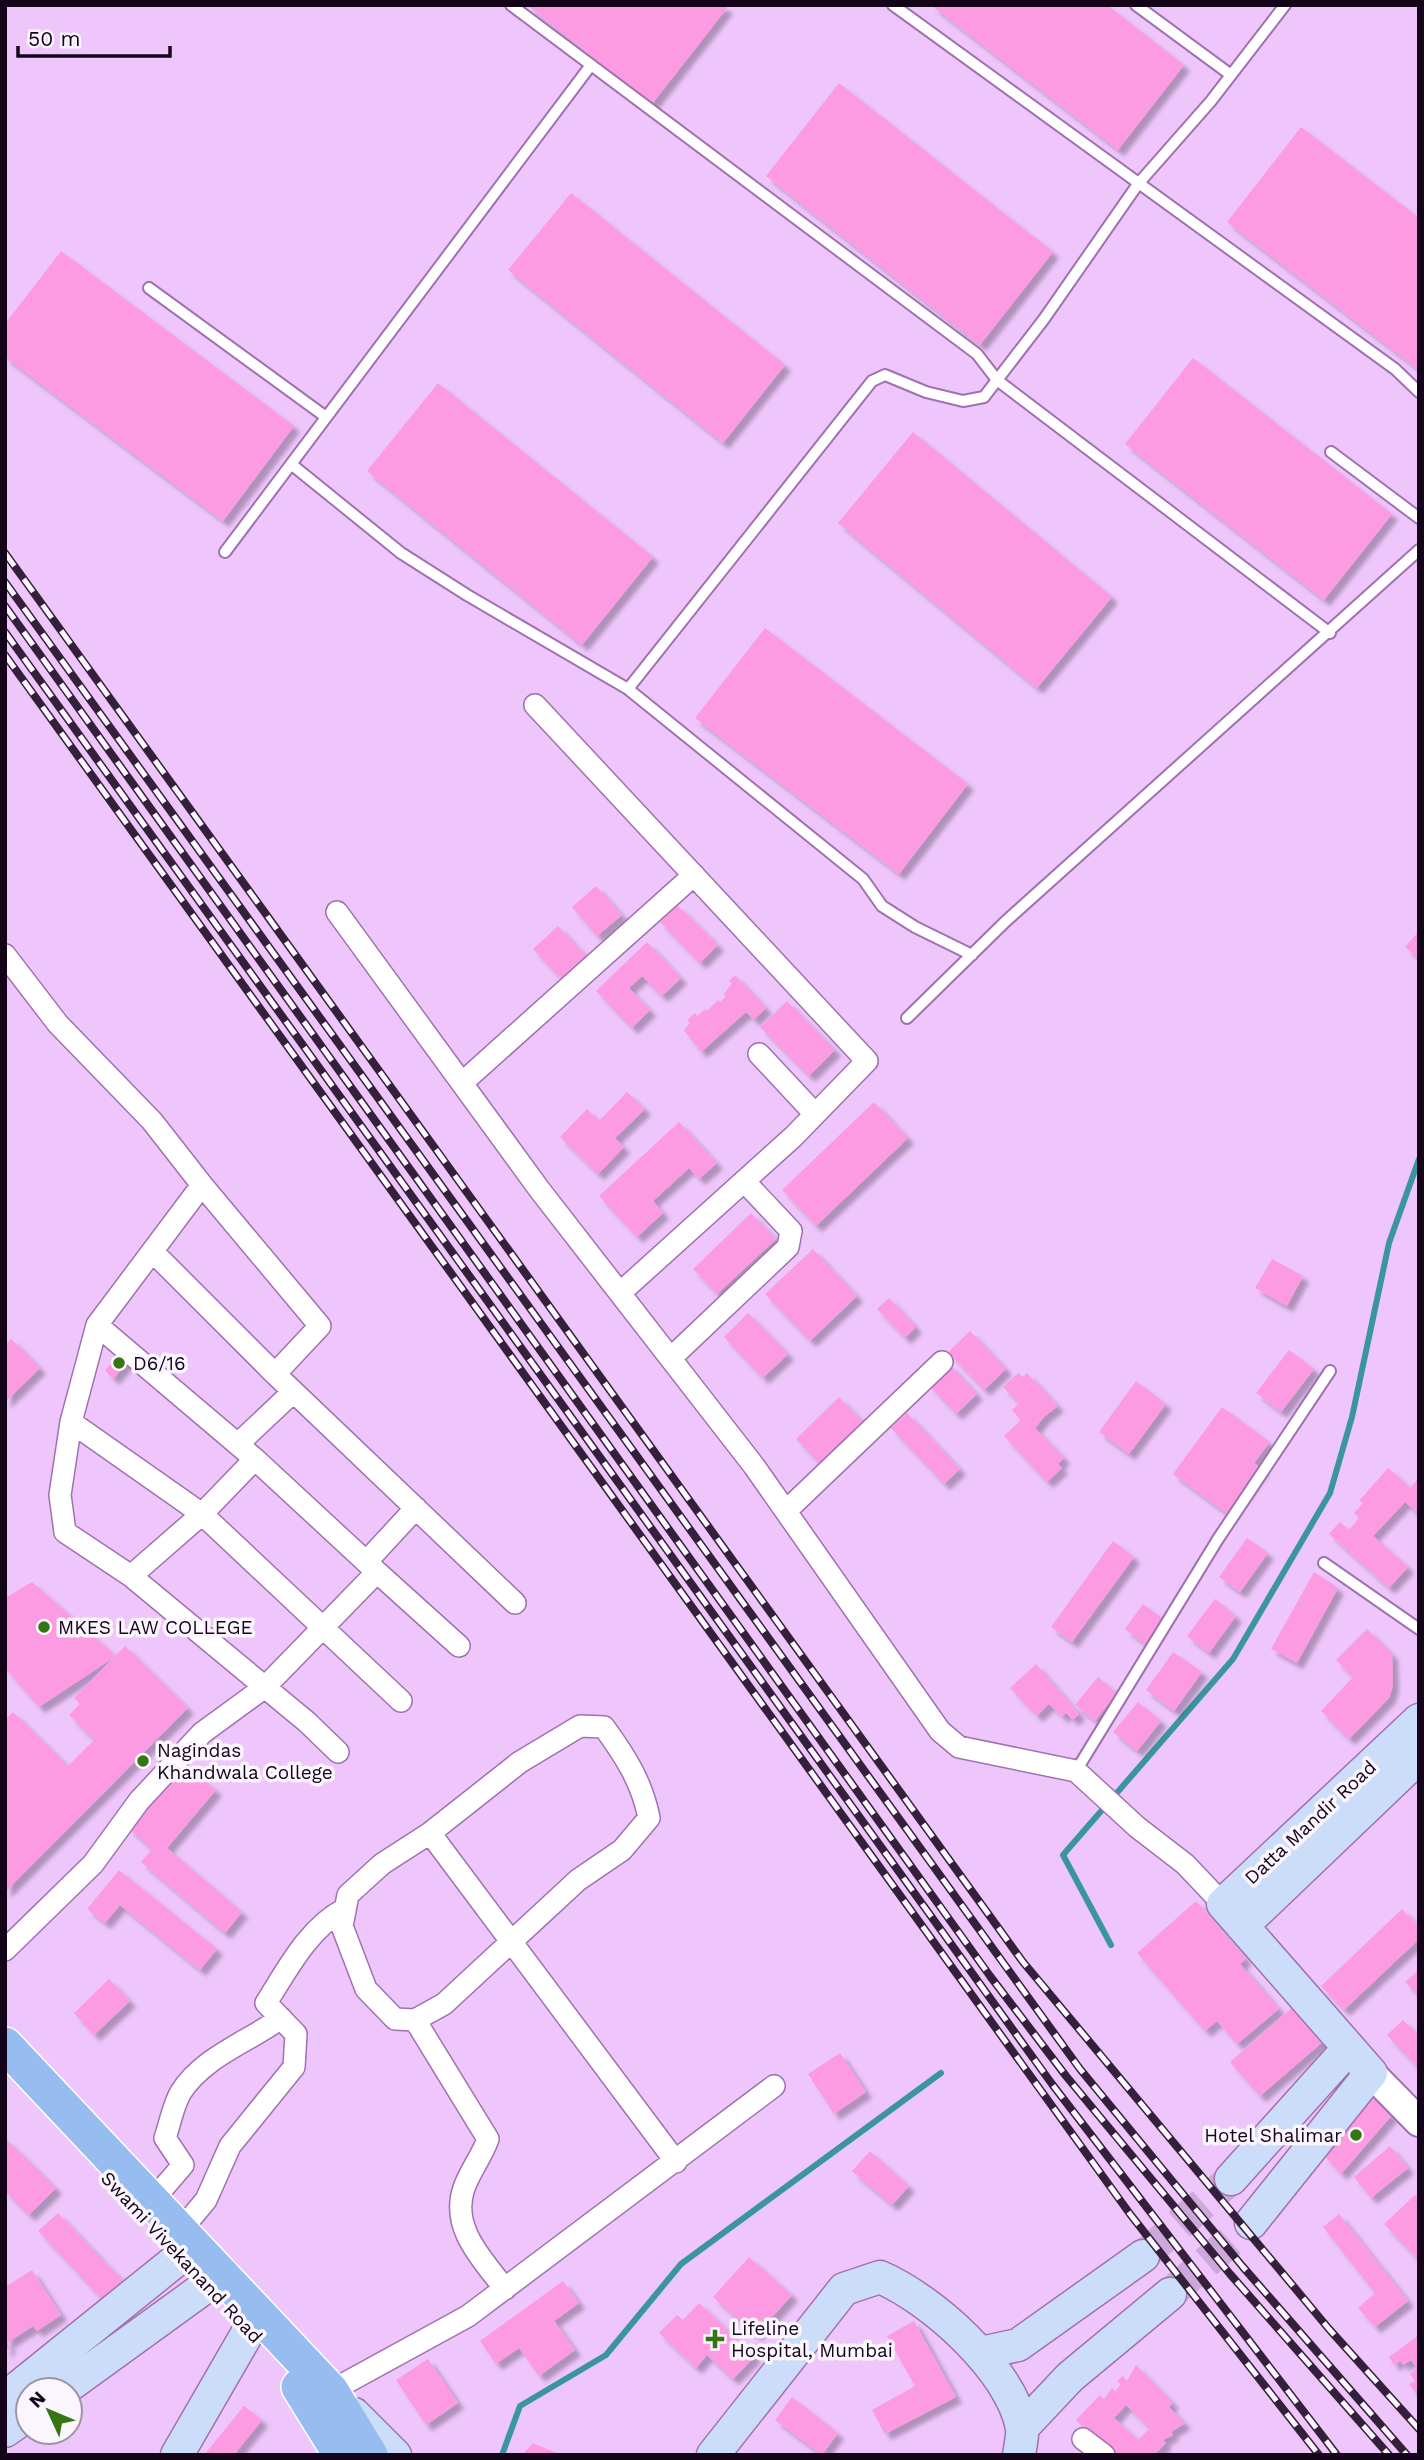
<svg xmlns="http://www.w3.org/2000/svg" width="1424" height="2460" font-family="'Work Sans',sans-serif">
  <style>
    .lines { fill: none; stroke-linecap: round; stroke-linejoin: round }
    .stream { stroke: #3a959e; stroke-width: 6 }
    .building { fill: #fc9be2; fill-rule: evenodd; filter: url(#shadow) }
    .secondary-tunnel { stroke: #cda9da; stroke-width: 32; stroke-dasharray: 32 16; stroke-linecap: butt }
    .service-casing { stroke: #a071b0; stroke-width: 14 }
    .minor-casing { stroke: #a071b0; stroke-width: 24 }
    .tertiary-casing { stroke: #a071b0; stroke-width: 32 }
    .secondary-casing { stroke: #a071b0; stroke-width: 35 }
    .primary-casing { stroke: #fff; stroke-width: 38 }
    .service { stroke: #fff; stroke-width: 10 }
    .minor { stroke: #fff; stroke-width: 21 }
    .tertiary { stroke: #fff; stroke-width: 28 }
    .secondary { stroke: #cbddf8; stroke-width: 32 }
    .primary { stroke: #97bcf0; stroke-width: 35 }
    .rail-casing { stroke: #34203b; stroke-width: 8 }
    .rail { stroke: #fbf6fd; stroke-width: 5; stroke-dasharray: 16; stroke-linecap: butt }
    .poi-dot { fill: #357612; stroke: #fbf6fd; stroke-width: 2.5 }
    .labels { text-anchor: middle; stroke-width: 7; stroke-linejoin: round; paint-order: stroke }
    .poi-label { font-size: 19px; fill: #14041a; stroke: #fbf6fd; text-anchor: start }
    .street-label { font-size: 19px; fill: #14041a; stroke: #fbf6fd }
  </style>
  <defs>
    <filter id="shadow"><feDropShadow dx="6" dy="6" stdDeviation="2" flood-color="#0004"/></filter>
  </defs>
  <rect width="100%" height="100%" fill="#eec6fc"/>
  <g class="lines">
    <!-- stream -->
    <path class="stream" d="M1111,1945L1063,1855L1233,1659L1330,1493L1352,1417L1389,1243L1419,1159
      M502,2455L520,2406L606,2355L681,2264L941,2073"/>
  </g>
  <!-- building -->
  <path class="building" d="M527,5H723L727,8L652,104Z
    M931,5H1107L1184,65L1118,150Z
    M839,83L1053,252L980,345L766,176Z
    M1301,127L1419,218V370L1227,222Z
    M571,193L785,365L723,443L508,270Z
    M61,251L294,426L223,521L5,357V324Z
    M1193,358L1392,514L1324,600L1125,444Z
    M438,383L653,557L582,645L367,471Z
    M913,432L1112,597L1037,688L838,523Z
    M765,628L968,784L899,874L695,718Z
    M596,886L622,915L597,936L572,907Z
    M677,905L718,945L700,963L660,922Z
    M558,926L588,958L563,981L533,949Z
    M1419,931V958L1405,947Z
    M647,942L681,978L662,996L642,976L629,988L650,1010L632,1028L596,991Z
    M735,975L766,1008L754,1020L746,1012L701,1052L684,1030L690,1023L687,1020L695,1013L697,1016L705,1009L707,1011L718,1000L720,1002L726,996L724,994L732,983L729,981Z
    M787,1001L835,1050L809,1076L760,1027Z
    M627,1092L645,1109L615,1138L624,1147L598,1174L560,1137L587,1109L599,1121Z
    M874,1102L908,1138L816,1226L782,1190Z
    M679,1122L717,1163L699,1179L689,1168L653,1201L663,1213L637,1237L599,1196Z
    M751,1213L776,1239L717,1294L693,1269Z
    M813,1249L857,1296L810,1341L765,1294Z
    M1272,1259L1303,1276L1287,1306L1255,1288Z
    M889,1298L916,1327L905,1338L877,1309Z
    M748,1313L788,1354L763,1378L724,1337Z
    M970,1331L1006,1369L984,1390L948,1352Z
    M11,1339L40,1368L5,1402V1345Z
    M124,1350L132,1357L113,1379L105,1370Z
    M1289,1350L1314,1369L1281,1412L1256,1393Z
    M949,1364L977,1394L956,1414L928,1384Z
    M1018,1373L1023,1377L1027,1373L1058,1406L1045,1416L1035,1428L1064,1458L1058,1464L1062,1468L1047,1482L1004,1436L1021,1420L1012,1410L1019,1403L1003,1387Z
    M1136,1381L1166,1404L1129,1454L1099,1432Z
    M839,1397L869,1429L826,1470L796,1439Z
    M1222,1407L1270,1442L1254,1463L1262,1469L1229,1515L1173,1474Z
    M907,1413L960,1469L944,1484L891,1428Z
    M1388,1468L1410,1488L1419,1478V1514L1405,1502L1373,1536L1408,1567L1389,1588L1329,1534L1340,1522L1349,1530L1359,1518L1354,1513L1363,1503L1359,1501Z
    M1247,1538L1268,1553L1240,1592L1219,1577Z
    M1113,1541L1134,1557L1072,1642L1051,1627Z
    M1314,1572L1338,1588L1297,1663L1271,1649Z
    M32,1582L116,1656L39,1707L5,1668V1598Z
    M1215,1599L1236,1616L1209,1653L1187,1636Z
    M1143,1604L1163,1619L1145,1644L1125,1629Z
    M1367,1629L1392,1654L1393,1686L1389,1698L1349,1739L1321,1711L1353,1677L1336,1660Z
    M125,1646L188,1708L5,1892V1720L13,1712L68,1766L94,1740L69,1715L80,1704L74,1698Z
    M1173,1652L1202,1672L1174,1711L1146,1690Z
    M1036,1664L1079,1714L1073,1720L1066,1713L1062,1717L1049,1704L1037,1716L1010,1688Z
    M1098,1677L1117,1693L1095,1721L1075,1705Z
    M1138,1702L1161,1721L1137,1751L1113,1732Z
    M184,1763L216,1790L167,1848L242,1912L225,1933L141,1862L152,1849L128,1828Z
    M119,1870L217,1949L200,1970L120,1905L105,1923L87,1909Z
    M1196,1901L1246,1959L1240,1964L1279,2009L1237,2044L1217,2021L1205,2031L1137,1953Z
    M1402,1909L1419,1927V1939L1344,2010L1321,1986Z
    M1419,1970V1996L1405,1982Z
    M109,1979L130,2001L94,2035L74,2013Z
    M1295,2005L1325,2040L1260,2096L1230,2062Z
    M1403,2020L1419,2036V2069L1387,2035Z
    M840,2053L866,2092L834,2114L808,2074Z
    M1368,2094L1392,2115L1341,2174L1323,2154Z
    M5,2138L56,2188L29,2215L5,2191Z
    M1390,2146L1408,2168L1371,2198L1354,2177Z
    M870,2151L909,2186L892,2205L852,2171Z
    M1415,2195L1419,2199V2261L1384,2224Z
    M58,2213L123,2281L103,2300L38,2231Z
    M1339,2214L1408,2301L1375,2327L1358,2308L1375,2293L1323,2227Z
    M749,2257L792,2295L756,2335L713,2297Z
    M32,2270L61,2315L37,2331L33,2326L7,2343L10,2348L5,2351V2287Z
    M563,2281L579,2303L554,2321L575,2350L539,2376L519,2348L496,2364L480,2341Z
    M699,2303L755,2356L733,2379L707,2355L696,2368L659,2333L677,2315L683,2320Z
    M914,2321L956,2397L885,2434L872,2410L915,2386L887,2336Z
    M1419,2335V2390L1415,2392L1409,2384L1415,2381L1410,2374L1417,2368L1411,2360L1403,2365L1400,2360L1394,2365L1389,2357Z
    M428,2359L458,2403L426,2425L396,2380Z
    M1136,2365L1173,2403L1169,2407L1185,2423L1171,2432L1173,2435L1163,2440L1166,2443L1156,2453L1111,2455L1076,2420L1100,2395L1104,2399L1112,2388L1115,2391L1121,2385L1117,2381L1123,2376L1127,2381ZM1126,2405L1150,2428L1138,2440L1114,2418Z
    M792,2397L838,2433L822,2455L775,2420Z
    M244,2406L262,2420L234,2455H204Z
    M533,2443L561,2455H522Z"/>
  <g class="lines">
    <!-- secondary-tunnel -->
    <path class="secondary-tunnel" d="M1143,2256L1231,2179
      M1170,2294L1251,2223"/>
    <!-- service casing -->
    <g class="service-casing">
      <path id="service" d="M511,5L977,354L997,380L1330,633
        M893,5L1395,369L1419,392
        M1136,5L1231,75
        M149,288L326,417
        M1331,452L1419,518
        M291,464L401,553L467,595L628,689
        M225,552L591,65
        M972,955L915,927L882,906L863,879L628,689L872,381L885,375L926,392L963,401L984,397L1044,319L1138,184L1211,101L1285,5
        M907,1018L1006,921L1419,550
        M1324,1563L1419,1629
        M1076,1771L1218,1539L1330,1371"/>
    </g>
    <!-- minor casing -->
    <g class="minor-casing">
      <path id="minor" d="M535,705L867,1061L793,1137L620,1293
        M337,912L539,1189L754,1466L940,1731L959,1747L1076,1771L1137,1827L1185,1864L1223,1904
        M5,955L58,1024L152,1121L202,1185L97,1325L71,1422L202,1514L401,1701
        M759,1054L815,1114
        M462,1083L694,875
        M153,1252L275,1374L320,1326L202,1185
        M97,1325L255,1459L202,1514L131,1576L307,1722L338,1752
        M671,1358L788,1247L791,1231L744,1181
        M275,1374L515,1603
        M71,1422L60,1495L65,1532L131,1576
        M239,1443L293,1392
        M786,1511L942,1362
        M367,1561L416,1508
        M377,1572L459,1646
        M580,1726L604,1727C625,1756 642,1782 649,1818L622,1850L578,1880L444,2004L415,2020L395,2019L366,1989L342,1926L348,1895L382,1864L430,1833L520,1762Z
        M430,1833L676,2162
        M5,1950L93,1864L139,1801L202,1733L265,1687L377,1572L255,1459
        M415,2020L488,2139C482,2156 470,2171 464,2188C450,2228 483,2260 505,2289
        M152,2201L183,2165L165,2138C170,2124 173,2105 181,2092C203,2057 248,2042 281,2018
        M181,2230L206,2200L230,2146L294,2067L296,2034L266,2003C287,1970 309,1927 345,1909
        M331,2391L468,2316L774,2086
        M1083,2439L1104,2455"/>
    </g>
    <!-- tertiary casing -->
    <g class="tertiary-casing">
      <path id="tertiary" d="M1371,2073L1419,2122"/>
    </g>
    <!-- secondary casing -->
    <g class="secondary-casing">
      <path id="secondary" d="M1242,1926L1419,1757
        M1231,2179L1348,2049
        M1251,2223L1371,2073L1223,1904L1419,1720
        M981,2353L1018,2345L1143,2256
        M63,2390L223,2274
        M5,2398L195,2245
        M354,2414L395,2455
        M1022,2428L1070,2377L1170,2294
        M5,2431L28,2415
        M177,2455L251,2327
        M713,2455L844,2289L880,2277C931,2299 1011,2369 1022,2428C1023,2436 1020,2447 1019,2455"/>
    </g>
    <!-- primary casing -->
    <g class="primary-casing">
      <path id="primary" d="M5,2045L331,2391L370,2455
        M299,2387L341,2455"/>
    </g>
    <!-- service -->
    <use href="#service" class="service"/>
    <!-- minor -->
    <use href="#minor" class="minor"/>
    <!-- tertiary -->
    <use href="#tertiary" class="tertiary"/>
    <!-- secondary -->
    <use href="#secondary" class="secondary"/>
    <!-- primary -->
    <use href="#primary" class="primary"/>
    <!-- rail casing -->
    <g class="rail-casing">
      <path id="rail" d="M5,553L1023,1962L1329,2329L1419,2429
        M5,582L1080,2069L1243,2267L1407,2455
        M5,606L990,1976L1066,2076L1230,2274L1389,2455
        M5,632L1052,2084L1337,2455
        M5,655L1130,2214L1319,2455"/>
    </g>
    <!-- rail -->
    <use href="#rail" class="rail"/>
  </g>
  <!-- markers -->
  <g class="poi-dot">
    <circle cx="119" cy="1363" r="7"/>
    <circle cx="44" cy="1627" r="7"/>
    <circle cx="143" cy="1761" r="7"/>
    <circle cx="1356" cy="2135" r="7"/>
    <path d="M711.5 2328.5h7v7h7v7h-7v7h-7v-7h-7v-7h7z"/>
  </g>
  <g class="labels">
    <!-- poi labels -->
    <g class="poi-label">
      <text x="133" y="1370">D6/16</text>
      <text x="58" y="1634">MKES LAW COLLEGE</text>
      <text x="157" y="1757">Nagindas<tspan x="157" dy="22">Khandwala College</tspan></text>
      <text x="1342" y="2142" text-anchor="end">Hotel Shalimar</text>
      <text x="731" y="2335">Lifeline<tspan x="731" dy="22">Hospital, Mumbai</tspan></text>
    </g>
    <!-- street labels -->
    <g class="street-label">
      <text transform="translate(1310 1822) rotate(-43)" y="7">Datta Mandir Road</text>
      <text transform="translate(182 2257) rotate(47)" y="7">Swami Vivekanand Road</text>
    </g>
  </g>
  <!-- border -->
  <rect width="1424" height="2460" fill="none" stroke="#14041a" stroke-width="14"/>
  <!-- north arrow -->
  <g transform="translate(49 2411) rotate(314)"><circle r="33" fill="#fbf6fd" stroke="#9f95a2" stroke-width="2"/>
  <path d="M0-5L12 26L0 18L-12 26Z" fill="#357612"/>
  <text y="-10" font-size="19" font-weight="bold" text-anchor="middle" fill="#14041a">N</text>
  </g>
  <!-- scale -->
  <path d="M18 46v10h152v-10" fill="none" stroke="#14041a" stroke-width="3.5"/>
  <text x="28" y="46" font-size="21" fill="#14041a" stroke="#fbf6fd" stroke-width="5" paint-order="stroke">50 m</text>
</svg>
